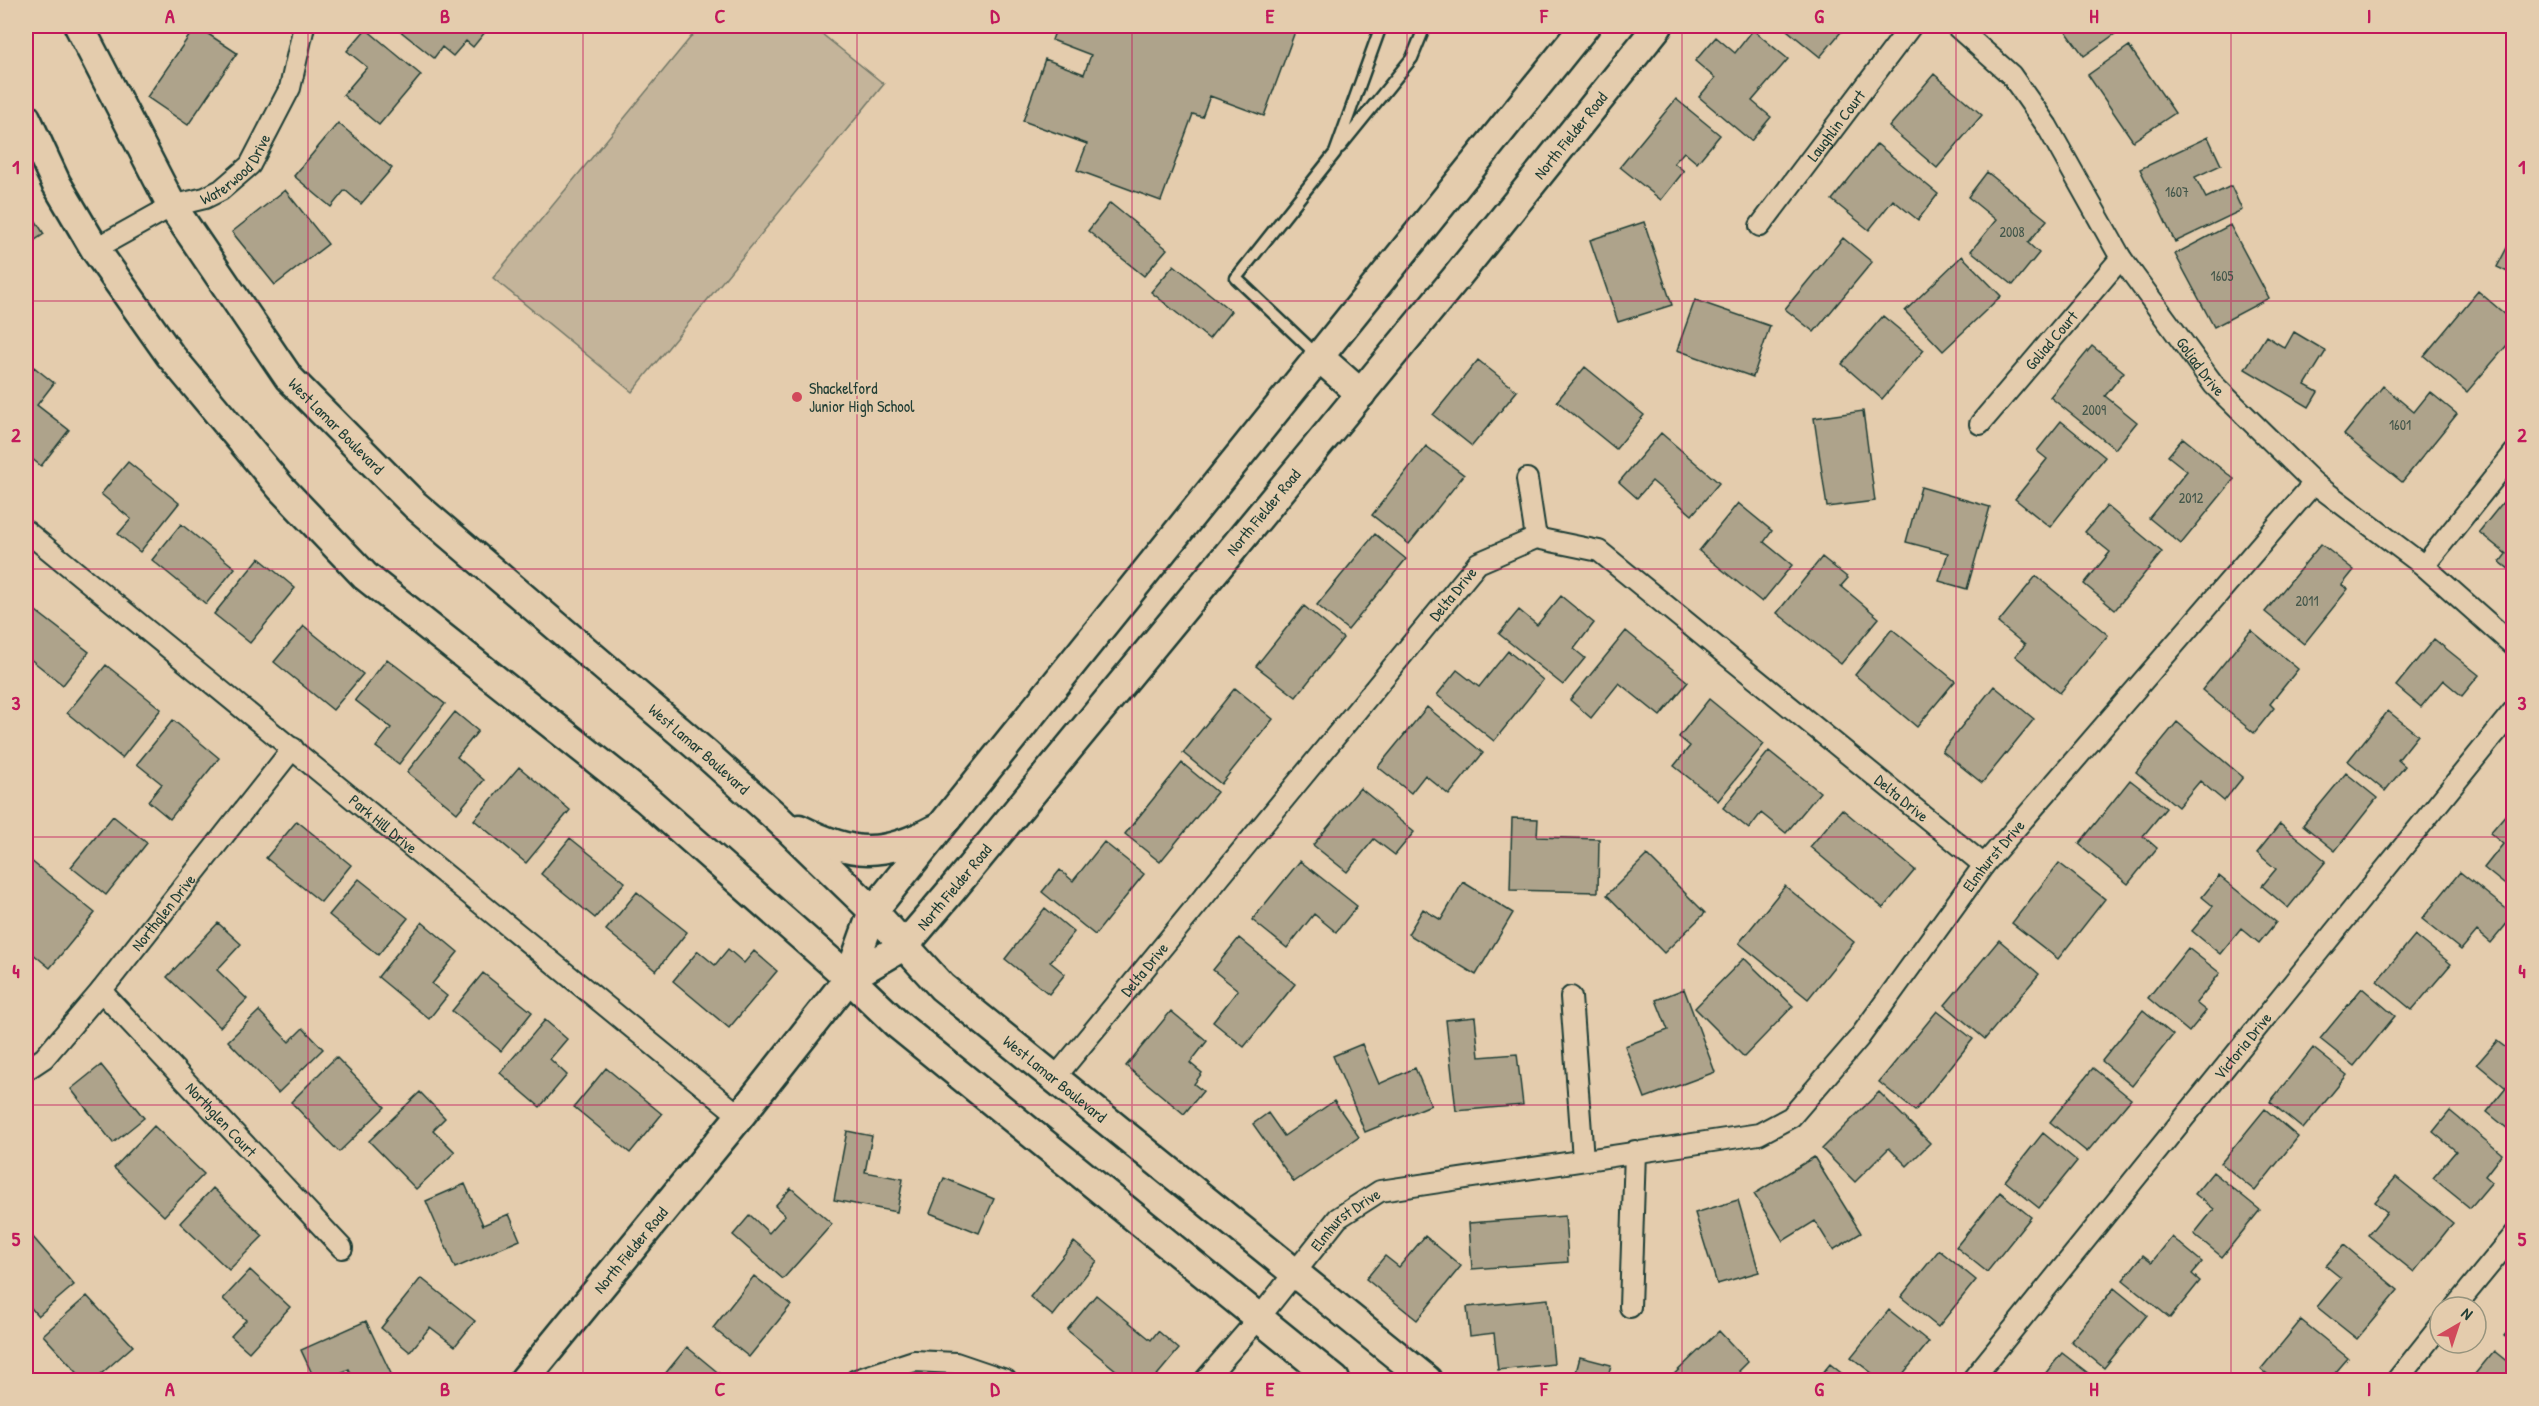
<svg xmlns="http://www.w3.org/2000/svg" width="2539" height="1406" font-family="'Patrick Hand',sans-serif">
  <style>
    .green { fill: #c4b49a; stroke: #727867; stroke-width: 1.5 }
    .building { fill: #aea38b; stroke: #1f3d34; stroke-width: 1.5 }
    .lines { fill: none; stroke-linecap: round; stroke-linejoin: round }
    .service-casing { stroke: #1f3d34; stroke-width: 15 }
    .minor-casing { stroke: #1f3d34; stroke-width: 24 }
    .secondary-casing { stroke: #1f3d34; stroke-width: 33 }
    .service { stroke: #e4ccad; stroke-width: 10 }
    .minor { stroke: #e4ccad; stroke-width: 20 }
    .secondary { stroke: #e4ccad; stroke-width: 28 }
    .grid { fill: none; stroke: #c2185b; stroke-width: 1.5; stroke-opacity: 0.55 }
    .poi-dot { fill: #d1495b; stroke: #e4ccad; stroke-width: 2 }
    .labels { text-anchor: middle; stroke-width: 4.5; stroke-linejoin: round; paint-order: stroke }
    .number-label { font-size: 14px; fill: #43564a }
    .street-label { font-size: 16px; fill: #1f3d34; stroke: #e4ccad }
    .poi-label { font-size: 16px; fill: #1f3d34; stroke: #e4ccad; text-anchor: start }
    .neatline { fill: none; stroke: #c2185b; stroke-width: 2 }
    .grid-label { font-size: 20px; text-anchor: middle; font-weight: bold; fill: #c2185b }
  </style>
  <rect width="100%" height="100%" fill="#e4ccad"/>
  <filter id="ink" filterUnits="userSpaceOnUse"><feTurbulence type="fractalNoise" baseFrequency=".0167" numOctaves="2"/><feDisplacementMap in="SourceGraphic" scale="12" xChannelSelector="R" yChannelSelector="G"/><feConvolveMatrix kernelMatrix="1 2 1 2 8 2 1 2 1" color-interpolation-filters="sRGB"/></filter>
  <g filter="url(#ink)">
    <!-- green -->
    <path class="green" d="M700,26H812L884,84L632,392L493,278Z"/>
    <!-- building -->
    <path class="building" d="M196,26L237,53L188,125L147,97Z
      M394,26H490L473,47L466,41L453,56L442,47L434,58Z
      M1057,26H1297L1264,116L1210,96L1202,117L1193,114L1161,201L1077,170L1087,144L1023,121L1045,59L1084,74L1091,55L1052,40Z
      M1782,26H1846L1820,57Z
      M2062,26H2126L2084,56Z
      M366,29L421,75L379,125L343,95L367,67L347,51Z
      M1753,30L1788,59L1752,101L1771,117L1751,141L1699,97L1715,78L1695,61L1716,37L1735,53Z
      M2129,46L2175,113L2133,141L2088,75Z
      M1934,74L1982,115L1937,168L1889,127Z
      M1676,99L1720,135L1697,163L1684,152L1674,163L1684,171L1661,200L1620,167Z
      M338,123L392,168L361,204L345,190L331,207L294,176Z
      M2208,137L2221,165L2195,177L2206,198L2231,186L2242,210L2175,242L2140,169Z
      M1877,144L1938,194L1918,220L1893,200L1869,230L1832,200Z
      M1987,172L2047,220L2028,243L2039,253L2013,285L1971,251L1996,220L1968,197Z
      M285,190L328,244L275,285L232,232Z
      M1110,203L1167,249L1144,276L1088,231Z
      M26,205L44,234L26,246Z
      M1644,222L1672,305L1618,322L1590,240Z
      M2230,225L2269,298L2214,327L2175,254Z
      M2514,234V275L2497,267Z
      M1843,238L1872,262L1814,332L1785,309Z
      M1962,256L2001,296L1943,351L1905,311Z
      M1174,265L1231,311L1209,339L1151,292Z
      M2478,291L2514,322V337L2467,392L2424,356Z
      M1695,300L1770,326L1753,377L1677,350Z
      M1883,316L1924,350L1882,399L1842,364Z
      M2294,332L2326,351L2305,385L2318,392L2309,407L2245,369L2266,336L2285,348Z
      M2092,346L2124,372L2105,396L2137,422L2115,449L2050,397Z
      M1478,360L1517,391L1472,446L1433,415Z
      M34,367L54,383L37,405L69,430L41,466L26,454V378Z
      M1585,367L1644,415L1616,449L1557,401Z
      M2383,386L2414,412L2430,392L2457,414L2402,482L2344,435Z
      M1863,411L1875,501L1827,507L1814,418Z
      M2061,421L2105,457L2050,527L2015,499L2047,459L2037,451Z
      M1661,433L1719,483L1692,515L1652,481L1637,498L1619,482Z
      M2183,438L2234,479L2181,544L2149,518L2187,471L2168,456Z
      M1426,446L1464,475L1409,544L1372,515Z
      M128,462L179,503L140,552L118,534L131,519L101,494Z
      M1921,487L1990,507L1967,589L1939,581L1948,553L1906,542Z
      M2503,502L2514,511V573L2500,562L2506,554L2479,532Z
      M1738,503L1772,531L1764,542L1792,565L1762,602L1699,551Z
      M2107,506L2162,552L2115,610L2084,584L2110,552L2085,532Z
      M181,524L235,568L206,604L152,560Z
      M1375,534L1406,559L1348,630L1317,605Z
      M2321,544L2354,570L2342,585L2348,589L2304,644L2265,612Z
      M1822,557L1848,578L1841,586L1879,618L1841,664L1777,613Z
      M259,558L295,588L250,643L214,614Z
      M2036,576L2108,635L2060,693L2015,656L2025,645L1998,623Z
      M1561,596L1594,623L1574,649L1585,658L1563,685L1499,634L1519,610L1537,625Z
      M1304,606L1343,638L1296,697L1256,666Z
      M32,608L89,652L63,685L29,658L26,663V616Z
      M304,626L363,674L333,710L274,662Z
      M1892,629L1955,681L1917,727L1855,675Z
      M2251,630L2298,669L2270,704L2274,708L2254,733L2202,690Z
      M1626,631L1688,682L1660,716L1619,683L1591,718L1570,700Z
      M2434,639L2479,675L2462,696L2443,680L2421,707L2396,686Z
      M1508,651L1543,680L1494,741L1437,695L1457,670L1479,687Z
      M387,659L445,704L399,764L376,747L391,728L355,700Z
      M106,665L161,709L122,758L67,713Z
      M1994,686L2034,719L1982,783L1942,751Z
      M1235,688L1273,719L1221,784L1183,753Z
      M1709,699L1764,744L1718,801L1674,766L1690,746L1679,737Z
      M1427,707L1483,753L1449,795L1425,775L1411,793L1378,767Z
      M2388,711L2418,735L2398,760L2405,766L2385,791L2348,761Z
      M455,712L478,731L457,757L484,780L457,813L407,772Z
      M173,720L219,758L170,819L148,801L162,784L137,764Z
      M2177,722L2243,777L2224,801L2200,781L2178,807L2136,772Z
      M1769,751L1820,792L1786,833L1761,813L1749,829L1723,808Z
      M1182,763L1217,792L1160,862L1125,834Z
      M519,767L570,810L526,863L474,820Z
      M2346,773L2377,798L2335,851L2303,825Z
      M2130,780L2166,808L2143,836L2157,848L2128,884L2079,844Z
      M1360,788L1414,832L1395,855L1374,839L1347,872L1313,845Z
      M1842,809L1915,870L1883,908L1810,847Z
      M2507,813L2514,818V892L2484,868L2503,844L2490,833Z
      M113,816L147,843L106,895L71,867Z
      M1512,818L1538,819L1537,837L1599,839L1598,892L1510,890Z
      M297,821L351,865L321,902L266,858Z
      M2280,824L2326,861L2288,908L2262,886L2276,869L2257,853Z
      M570,838L625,882L595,918L541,874Z
      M1104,842L1144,874L1095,935L1042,892L1060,870L1073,881Z
      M1647,855L1705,913L1664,953L1607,895Z
      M30,860L95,913L50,968L26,948V930L33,921L26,915V866Z
      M1300,861L1357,906L1336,932L1314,914L1287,948L1252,920Z
      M2059,863L2105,899L2058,959L2012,923Z
      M2460,872L2514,915L2491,943L2477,931L2461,950L2422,919Z
      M2219,876L2276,922L2259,943L2241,928L2220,954L2192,931L2213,906L2202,897Z
      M359,879L408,918L378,955L329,915Z
      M1463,882L1513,913L1476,975L1408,934L1423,909L1441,920Z
      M1785,886L1854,942L1808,999L1739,943Z
      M637,892L687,932L656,971L606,930Z
      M1045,908L1074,932L1050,962L1065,974L1049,994L1005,959Z
      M422,922L458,952L432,984L447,996L429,1019L378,977Z
      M218,923L241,944L217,970L247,999L220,1027L167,977Z
      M2415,935L2451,964L2412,1010L2377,981Z
      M1239,938L1295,984L1244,1047L1213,1022L1238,990L1213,970Z
      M1999,940L2039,974L1985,1039L1945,1005Z
      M2188,948L2220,973L2196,1003L2206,1011L2189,1032L2148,998Z
      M728,949L744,963L754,951L777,971L729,1028L673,981L698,951L715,965Z
      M1744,958L1793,1006L1744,1057L1695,1008Z
      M483,973L532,1012L501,1051L452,1011Z
      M2362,988L2395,1016L2354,1066L2320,1039Z
      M1684,989L1715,1072L1645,1098L1625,1046L1668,1030L1656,1000Z
      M2143,1010L2173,1035L2132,1086L2102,1061Z
      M259,1011L289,1042L303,1028L323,1049L278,1093L228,1041Z
      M1171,1011L1207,1041L1190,1063L1202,1073L1194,1084L1203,1091L1184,1114L1126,1066Z
      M1937,1011L1973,1039L1915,1111L1879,1082Z
      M1475,1017L1479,1057L1517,1054L1523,1105L1456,1111L1446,1020Z
      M545,1020L567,1039L550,1059L567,1075L540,1107L500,1073Z
      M2497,1041L2514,1054V1134L2487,1112L2506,1088L2477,1064Z
      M1362,1044L1379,1084L1415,1068L1431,1105L1365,1132L1333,1056Z
      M2313,1048L2347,1075L2303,1129L2270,1102Z
      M336,1057L385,1107L339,1152L291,1102Z
      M101,1065L144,1118L113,1143L71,1089Z
      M606,1068L662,1114L630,1153L574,1107Z
      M2093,1068L2131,1099L2087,1152L2050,1122Z
      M420,1092L445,1118L433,1130L455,1152L416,1189L369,1141Z
      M1879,1092L1930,1143L1907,1166L1889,1148L1855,1182L1822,1149Z
      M1334,1101L1359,1137L1294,1182L1253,1124L1268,1113L1284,1136Z
      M2265,1109L2298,1137L2255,1191L2221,1163Z
      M2450,1111L2502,1154L2485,1176L2492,1182L2470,1208L2433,1178L2456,1151L2433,1132Z
      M154,1126L204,1174L164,1216L114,1168Z
      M847,1131L872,1136L865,1172L903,1179L897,1212L834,1200Z
      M2043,1133L2077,1161L2039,1208L2005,1181Z
      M1814,1157L1861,1233L1833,1250L1815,1221L1783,1241L1754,1194Z
      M2213,1172L2260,1210L2222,1257L2194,1234L2214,1209L2195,1194Z
      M2396,1177L2453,1223L2414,1272L2368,1235L2387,1212L2375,1202Z
      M944,1178L994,1199L979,1233L930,1213Z
      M465,1184L483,1225L509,1214L520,1240L455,1268L426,1201Z
      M213,1188L263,1236L229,1270L180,1223Z
      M791,1188L832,1224L783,1279L733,1235L750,1215L769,1233L785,1215L775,1206Z
      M2000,1192L2031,1217L1987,1272L1956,1247Z
      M1738,1200L1759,1272L1717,1284L1695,1213Z
      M1565,1216L1568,1262L1472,1269L1469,1223Z
      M26,1229L74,1285L38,1316L26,1302Z
      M1425,1236L1461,1266L1417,1320L1366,1279L1385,1256L1399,1267Z
      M2172,1237L2202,1262L2192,1274L2200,1281L2170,1318L2123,1280L2143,1255L2152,1262Z
      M1074,1242L1097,1261L1053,1316L1030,1297Z
      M2344,1245L2398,1290L2357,1339L2317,1307L2341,1278L2326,1266Z
      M1939,1250L1976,1280L1938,1327L1901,1297Z
      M250,1270L290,1307L249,1352L231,1336L246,1320L223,1299Z
      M754,1276L791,1305L749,1357L713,1328Z
      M421,1278L475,1321L455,1346L430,1327L410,1352L381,1328Z
      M2114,1288L2147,1315L2104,1368L2071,1341Z
      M1096,1295L1151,1340L1158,1331L1179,1349L1153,1380H1128L1067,1330Z
      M87,1296L133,1346L94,1380H84L43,1335Z
      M1548,1299L1554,1364L1498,1370L1494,1333L1470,1336L1467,1307Z
      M1889,1310L1929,1342L1898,1380H1881L1851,1357Z
      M2301,1320L2348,1358L2329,1380H2275L2261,1369Z
      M366,1321L394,1380H354L349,1369L325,1380H315L301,1350Z
      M2514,1324V1344L2504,1336Z
      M1719,1331L1748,1362L1739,1371L1747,1380H1668Z
      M687,1347L721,1375L717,1380H660Z
      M2494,1351L2514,1367V1380H2470Z
      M2062,1353L2097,1380H2040Z
      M1580,1357L1611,1365L1607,1380H1574Z
      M1830,1364L1850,1380H1817Z
      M129,1375L133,1380H122Z"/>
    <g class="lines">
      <!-- service casing -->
      <g class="service-casing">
        <path id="service" d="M1340,147L1412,58L1425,26
          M1318,356L1236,278L1335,153L1381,26"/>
      </g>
      <!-- minor casing -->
      <g class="minor-casing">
        <g id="minor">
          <path id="s1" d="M1956,26L2011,75L2047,126L2121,258L2214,385L2314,483L2424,566L2514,646"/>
          <path id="s2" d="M1760,226L1911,26"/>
          <path id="s3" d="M95,249L172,206L205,198L221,190L250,165L290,88L304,26"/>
          <path id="s4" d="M1980,424L2121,258"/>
          <path d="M1527,479L1536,538"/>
          <path id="s5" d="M26,531L740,1116"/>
          <path d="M2424,566L2514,453"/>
          <path id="s6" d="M101,991L342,1248"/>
          <path d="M1571,997L1583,1159"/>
          <path id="s7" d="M26,1070L44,1058L101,991L293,748"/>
          <path id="s8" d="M1054,1079L1478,563L1536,538L1599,551L1984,865"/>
          <path d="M1630,1307L1635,1151"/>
          <path d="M2455,1307L2514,1235"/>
          <path d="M856,1380L914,1361L956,1363L1006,1380"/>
          <path id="s9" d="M1205,1380L1259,1318L1338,1218L1380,1191L1759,1134L1791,1117L1859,1038L1984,865L2314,483"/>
          <path id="s10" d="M1972,1380L2514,710"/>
          <path d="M2397,1380L2440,1326"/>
        </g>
      </g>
      <!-- secondary casing -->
      <g class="secondary-casing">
        <g id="secondary">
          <path id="s11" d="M79,26L172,206L289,378L415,505L705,753L777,818L873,911L942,987L1427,1380"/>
          <path d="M26,118L56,183L95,249L170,355L281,488L365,576L645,798L849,978L897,1024L1335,1380"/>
          <path d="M1318,356L1361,394"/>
          <path d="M799,829C853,856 882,858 936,829"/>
          <path id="s12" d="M849,978L905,945L951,891L1455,279L1658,26"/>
          <path id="s13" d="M524,1380L740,1116L849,978L873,911L1585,26"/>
        </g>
      </g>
      <!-- service -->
      <use href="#service" class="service"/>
      <!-- minor -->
      <use href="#minor" class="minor"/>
      <!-- secondary -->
      <use href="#secondary" class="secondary"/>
    </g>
  </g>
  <!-- grid -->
  <path class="grid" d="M308,26V1380M583,26V1380M857,26V1380M1132,26V1380M1407,26V1380M1682,26V1380M1956,26V1380M2231,26V1380M26,301H2514M26,569H2514M26,837H2514M26,1105H2514"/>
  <!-- markers -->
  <circle class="poi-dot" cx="797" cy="397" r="6"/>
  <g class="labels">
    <!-- number labels -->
    <g class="number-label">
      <text x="2177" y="197">1607</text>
      <text x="2012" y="237">2008</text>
      <text x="2222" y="281">1605</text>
      <text x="2094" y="415">2009</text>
      <text x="2400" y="430">1601</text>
      <text x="2191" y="503">2012</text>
      <text x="2307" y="606">2011</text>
    </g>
    <!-- street labels -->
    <g class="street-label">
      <text dy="6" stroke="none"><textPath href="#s2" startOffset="126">Laughlin Court</textPath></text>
      <text dy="6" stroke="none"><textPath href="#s12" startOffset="1113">North Fielder Road</textPath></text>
      <text dy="6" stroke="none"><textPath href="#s3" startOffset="165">Waterwood Drive</textPath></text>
      <text dy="6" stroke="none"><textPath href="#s4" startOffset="110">Goliad Court</textPath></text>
      <text dy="6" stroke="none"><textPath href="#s1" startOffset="422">Goliad Drive</textPath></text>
      <text dy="6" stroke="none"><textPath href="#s11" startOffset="478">West Lamar Boulevard</textPath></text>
      <text dy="6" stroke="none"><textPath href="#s12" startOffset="627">North Fielder Road</textPath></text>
      <text dy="6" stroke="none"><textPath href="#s8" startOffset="628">Delta Drive</textPath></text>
      <text dy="6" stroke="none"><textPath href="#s11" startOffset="964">West Lamar Boulevard</textPath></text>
      <text dy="6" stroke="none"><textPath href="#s8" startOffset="1186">Delta Drive</textPath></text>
      <text dy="6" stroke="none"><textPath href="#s5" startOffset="462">Park Hill Drive</textPath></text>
      <text dy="6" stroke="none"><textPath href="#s9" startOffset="1010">Elmhurst Drive</textPath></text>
      <text dy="6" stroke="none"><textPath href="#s12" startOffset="141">North Fielder Road</textPath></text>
      <text dy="6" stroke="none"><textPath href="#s7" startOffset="210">Northglen Drive</textPath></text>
      <text dy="6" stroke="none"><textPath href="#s8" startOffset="142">Delta Drive</textPath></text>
      <text dy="6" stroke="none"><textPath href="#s10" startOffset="430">Victoria Drive</textPath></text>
      <text dy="6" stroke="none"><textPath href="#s11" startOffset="1450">West Lamar Boulevard</textPath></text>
      <text dy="6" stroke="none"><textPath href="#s6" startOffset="176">Northglen Court</textPath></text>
      <text dy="6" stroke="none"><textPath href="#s9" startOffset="214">Elmhurst Drive</textPath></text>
      <text dy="6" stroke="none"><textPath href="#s13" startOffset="168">North Fielder Road</textPath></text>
    </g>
    <!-- poi labels -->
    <g class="poi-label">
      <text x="809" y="394">Shackelford<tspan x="809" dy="18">Junior High School</tspan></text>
    </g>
  </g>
  <!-- margin -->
  <rect width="2539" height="1406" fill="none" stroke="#e4ccad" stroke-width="66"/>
  <!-- north arrow -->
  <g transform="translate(2458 1325) rotate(39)"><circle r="28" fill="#e4ccad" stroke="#95937d" stroke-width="1.5"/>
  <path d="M0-4.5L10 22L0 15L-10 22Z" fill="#d1495b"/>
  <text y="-9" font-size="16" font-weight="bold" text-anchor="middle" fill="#1f3d34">N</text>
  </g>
  <rect x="33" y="33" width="2473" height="1340" class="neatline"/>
  <g class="grid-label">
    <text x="170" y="23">A</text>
    <text x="445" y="23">B</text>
    <text x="720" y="23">C</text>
    <text x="995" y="23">D</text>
    <text x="1270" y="23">E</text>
    <text x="1544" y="23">F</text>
    <text x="1819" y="23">G</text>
    <text x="2094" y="23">H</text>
    <text x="2369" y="23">I</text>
    <text x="16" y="174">1</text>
    <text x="2522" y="174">1</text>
    <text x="16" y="442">2</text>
    <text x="2522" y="442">2</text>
    <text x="16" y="710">3</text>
    <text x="2522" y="710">3</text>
    <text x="16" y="978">4</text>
    <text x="2522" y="978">4</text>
    <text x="16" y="1246">5</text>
    <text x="2522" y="1246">5</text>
    <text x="170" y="1396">A</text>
    <text x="445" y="1396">B</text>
    <text x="720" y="1396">C</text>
    <text x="995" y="1396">D</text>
    <text x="1270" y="1396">E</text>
    <text x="1544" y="1396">F</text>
    <text x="1819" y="1396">G</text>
    <text x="2094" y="1396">H</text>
    <text x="2369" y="1396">I</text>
  </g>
</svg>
